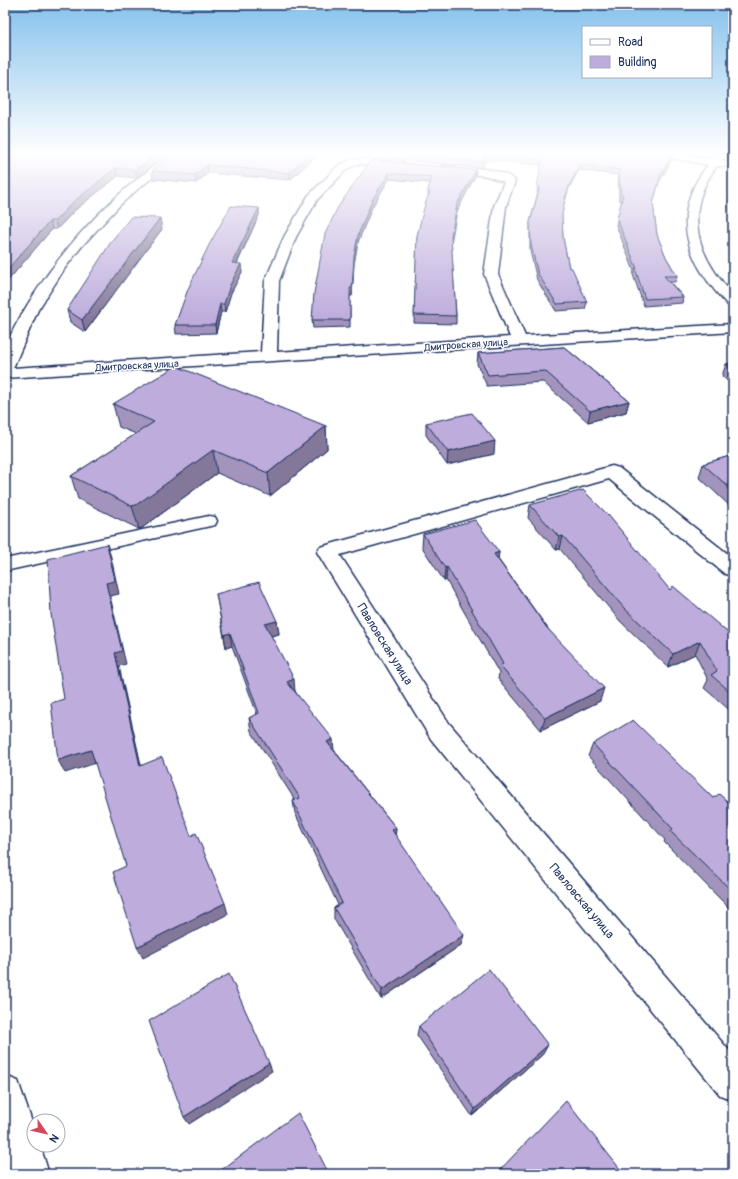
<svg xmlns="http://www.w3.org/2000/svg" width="738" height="1179" font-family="Pangolin,sans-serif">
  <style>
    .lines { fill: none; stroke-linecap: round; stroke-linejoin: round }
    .lane-casing { stroke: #1b2f5e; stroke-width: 3 }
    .street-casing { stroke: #1b2f5e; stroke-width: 3 }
    .lane { fill: #fff; fill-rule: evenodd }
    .street { fill: #fff; fill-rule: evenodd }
    .wall { fill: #a394bd; stroke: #1b2f5e }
    .shaded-wall { fill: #84789a; stroke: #1b2f5e }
    .building { fill: #bdacdc; stroke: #1b2f5e }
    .labels { text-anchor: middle; stroke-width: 3; stroke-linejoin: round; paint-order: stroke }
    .far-street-label { font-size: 10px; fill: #1b2f5e; stroke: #fff }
    .street-label { font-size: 12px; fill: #1b2f5e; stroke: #fff }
  </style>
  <rect width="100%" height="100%" fill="#fff"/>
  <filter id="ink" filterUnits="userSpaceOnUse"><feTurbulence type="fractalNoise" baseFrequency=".025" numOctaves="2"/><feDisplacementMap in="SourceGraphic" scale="8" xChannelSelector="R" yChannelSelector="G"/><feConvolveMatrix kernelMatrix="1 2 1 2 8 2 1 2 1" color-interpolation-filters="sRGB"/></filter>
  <g filter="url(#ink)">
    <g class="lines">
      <!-- lane casing -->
      <g class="lane-casing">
        <path id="lane" d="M209,516L215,517L217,521L215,525L5,571V559Z"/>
      </g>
      <!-- street casing -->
      <g class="street-casing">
        <path id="street" d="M171,154H183L139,188L119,206L82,246L65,268L38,310L13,368L261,352L265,281L284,237L308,196L339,165L353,159L401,161L406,164L401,167L358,164L347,169L317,200L296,237L279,281L277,352L510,337L484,274L494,206L504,182L487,176L441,171L440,169L441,167L445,166C462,167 504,167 515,181L506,206L498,274L525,336L733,324V332L5,378C5,369 3,356 6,347C12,329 23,312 33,296C69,240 115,192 171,154Z
          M663,154H686L712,159L717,154H728L722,161L730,163L731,165L730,167L717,166C682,211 697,257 733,294V306L728,305C688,264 667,215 708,165L668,157Z
          M612,466L619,468L733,558V576L725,574L609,479L340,555L449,723L733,1055V1100L720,1095L431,739L317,552L320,547Z
          M5,1076L18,1081L34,1128V1145H40L49,1174H11L5,1154Z"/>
      </g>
      <!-- lane -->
      <use href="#lane" class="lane"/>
      <!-- street -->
      <use href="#street" class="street"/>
    </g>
    <!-- wall -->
    <path class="wall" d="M5,154H168L137,178L118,176L74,211L57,229H52L5,284Z
      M174,154H318L314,158L290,180L208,173L196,183L153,179L152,171Z
      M378,154H673L672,159L659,182L653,204L657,235L666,257L677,276L675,282H670L683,297L682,303L644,306L633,275L634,271L616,225L622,201L619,200L618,175L579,170L569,188L564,203L562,215L563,238L569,268L587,302L585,309L556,311L537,280L530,251V222L538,192H537L541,165L486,160L481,168L378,157Z
      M371,160L476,170L475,176L457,211L451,239L456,316V324L414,323L417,236L428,198V191L430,183L389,179L372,207L358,242L354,264L352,296H350V327L313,328L312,320Z
      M731,194H733V227L728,204Z
      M259,208V215L237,264L242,272L231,293L225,312H221L216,333L176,334L175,325Z
      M162,229L85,332L70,322L67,310Z
      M564,347L629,401L626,412L588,422L543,382L487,386L477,364L478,353Z
      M733,363V386L722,376L726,364Z
      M113,404L326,426L327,449L270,496L217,473L142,528L139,529L78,499L71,476L136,434L119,427Z
      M426,423L494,454L447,465L426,435Z
      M733,455V509L699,477L703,464Z
      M530,505L670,590L733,637V713L704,688L708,680L695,654L668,667L620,621L560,549L556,550L528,518Z
      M423,534L499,552L498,559L600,701L541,730L498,679L499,673L446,580L444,581L422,547Z
      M216,594L277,621L279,634L271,636L295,691L334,750L396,828L395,835L461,945L381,999L334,919V908L338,905L295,813L293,801L295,800L251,731L249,718L257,714L232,646L226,648Z
      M593,744L713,798L733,806V906L730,909L664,842L665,840L588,756Z
      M419,1026L543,1054L472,1116L417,1035Z"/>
    <!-- shaded-wall -->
    <path class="shaded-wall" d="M157,154H168L137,178L135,170Z
      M309,154H318L314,158L290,180L289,173Z
      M487,154L486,160L481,168V162Z
      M673,154L672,159L659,182L660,176Z
      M207,165L208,173L196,183L195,175Z
      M580,165L579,170L569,188L564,204L565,198L570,183Z
      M116,168L118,176L74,211L57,229L55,221L72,203Z
      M476,170L475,176L457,211L451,243V236L457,204Z
      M389,173V179L372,207L358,242L354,264L352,296L354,256L358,235L372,200Z
      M259,208V215L233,271L232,263Z
      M160,218L162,229L85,332L82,320Z
      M50,221L52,229L5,284V272Z
      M241,264L242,272L231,293L225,312L224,304L230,285Z
      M220,304L221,312L216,333L215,325Z
      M629,401L626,412L588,422L590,411Z
      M326,426L327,449L270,496L268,473Z
      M495,441L494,454L447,465L448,452Z
      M213,450L217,473L142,528L139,529L132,506Z
      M563,536L560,549L556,550L559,537Z
      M107,544L111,557L119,594L110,596L126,664L119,666L144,778L140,766L115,653L106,583Z
      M499,552L497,565L494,554Z
      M447,567L446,580L444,581L445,568Z
      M277,621L279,634L267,637L265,624Z
      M230,633L232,646L226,648L224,635Z
      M700,641L695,654L668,667L673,654Z
      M294,679L295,692L287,682Z
      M604,688L600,701L541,730L545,718Z
      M333,739L334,751L327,742Z
      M91,750L96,763L65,773L58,760Z
      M396,828L395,840L392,830Z
      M225,903L228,914L143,958L137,947Z
      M464,935L461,945L381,999L382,990Z
      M548,1045L543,1054L472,1116L475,1109Z
      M269,1063L272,1071L189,1124L184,1117Z"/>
    <!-- building -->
    <path class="building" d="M5,154H157L135,170L116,168L72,203L55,221H50L5,272Z
      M174,154H309L289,173L207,165L195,175L152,171Z
      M404,154H487L481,162Z
      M489,154H673L660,176L653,203L657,235L666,257L677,276H664L683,297L645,299L635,268L637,269L617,219L623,195H621L619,170L580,165L570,183L565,198L562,215L563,238L569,268H572L587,302L557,304L538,274L531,245L530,222L540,187H537L542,160Z
      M371,160L476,170L457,204L451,236L456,316L414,315L417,236L425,204L430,192L428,191L432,177L389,173L372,200L358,235L354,256L352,288H350V320H312L314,293L325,234L338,207Z
      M731,194H733V203Z
      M231,206L259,208L232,263L241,264L230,285L224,304H220L215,325H175L188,289L209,245Z
      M131,217L160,218L82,320L67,310L113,239Z
      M564,347L629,401L590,411L545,371L488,375L478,353Z
      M733,363V370L726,364Z
      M176,366L326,426L268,473L213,450L136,505L132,506L71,476L154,422L113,404Z
      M472,413L495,441L448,452L426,423Z
      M733,455V491L703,464Z
      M583,490L609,516L670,590L673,586L733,637V694L711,675L717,671L700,641L673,654L624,608L563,536L559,537L530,505Z
      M475,520L499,552L494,554L547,628L604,688L545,718L500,666L503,664L447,567L445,568L423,534Z
      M107,544L115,581L106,583L122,651L115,653L140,766L162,757L191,836L196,833L225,903L137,947L113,872L126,866L91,750L58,760L51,703L64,699L51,614L48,559Z
      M259,582L277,621L265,624L294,679L287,682L333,739L327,742L396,828L392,830L464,935L382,990L334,908L342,903L293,801L300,798L249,718L259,713L230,633L224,635L216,594Z
      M633,720L713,798L719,794L733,806V892L670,831L673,829L593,744Z
      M489,969L548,1045L475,1109L419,1026Z
      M229,974L269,1063L184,1117L149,1021Z
      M566,1101L624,1174H496Z
      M298,1113L329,1174H216Z"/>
  </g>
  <!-- sky -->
  <linearGradient id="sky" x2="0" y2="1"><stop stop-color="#85c2ec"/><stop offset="0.48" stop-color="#fff"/><stop offset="1" stop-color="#fff" stop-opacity="0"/></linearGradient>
  <rect width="738" height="320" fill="url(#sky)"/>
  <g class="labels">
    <!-- far-street labels -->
    <g class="far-street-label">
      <text transform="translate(466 344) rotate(-4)" y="4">Дмитровская улица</text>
      <text transform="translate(137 365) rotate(-3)" y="4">Дмитровская улица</text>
    </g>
    <!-- street labels -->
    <g class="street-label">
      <text transform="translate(385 644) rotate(58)" y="4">Павловская улица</text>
      <text transform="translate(582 901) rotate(50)" y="4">Павловская улица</text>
    </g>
  </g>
  <!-- margin -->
  <rect width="738" height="1179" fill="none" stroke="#fff" stroke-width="20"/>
  <rect x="10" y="10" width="718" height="1159" fill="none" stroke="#1b2f5e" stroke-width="1.5" filter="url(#ink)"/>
  <!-- legend -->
  <rect x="582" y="26" width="130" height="52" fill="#ffffff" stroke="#a4acbf"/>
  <rect x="590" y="39" width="20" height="6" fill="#ffffff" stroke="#a4acbf"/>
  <text x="618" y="46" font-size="12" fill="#1b2f5e">Road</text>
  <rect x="590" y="56" width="20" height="12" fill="#bdacdc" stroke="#a4acbf"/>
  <text x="618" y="66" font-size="12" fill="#1b2f5e">Building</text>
  <!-- north arrow -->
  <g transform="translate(46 1133) rotate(124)"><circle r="19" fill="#ffffff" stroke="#a4acbf"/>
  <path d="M0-3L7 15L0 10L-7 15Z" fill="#d1495b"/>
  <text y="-6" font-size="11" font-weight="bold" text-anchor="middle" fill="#1b2f5e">N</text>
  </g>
</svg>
